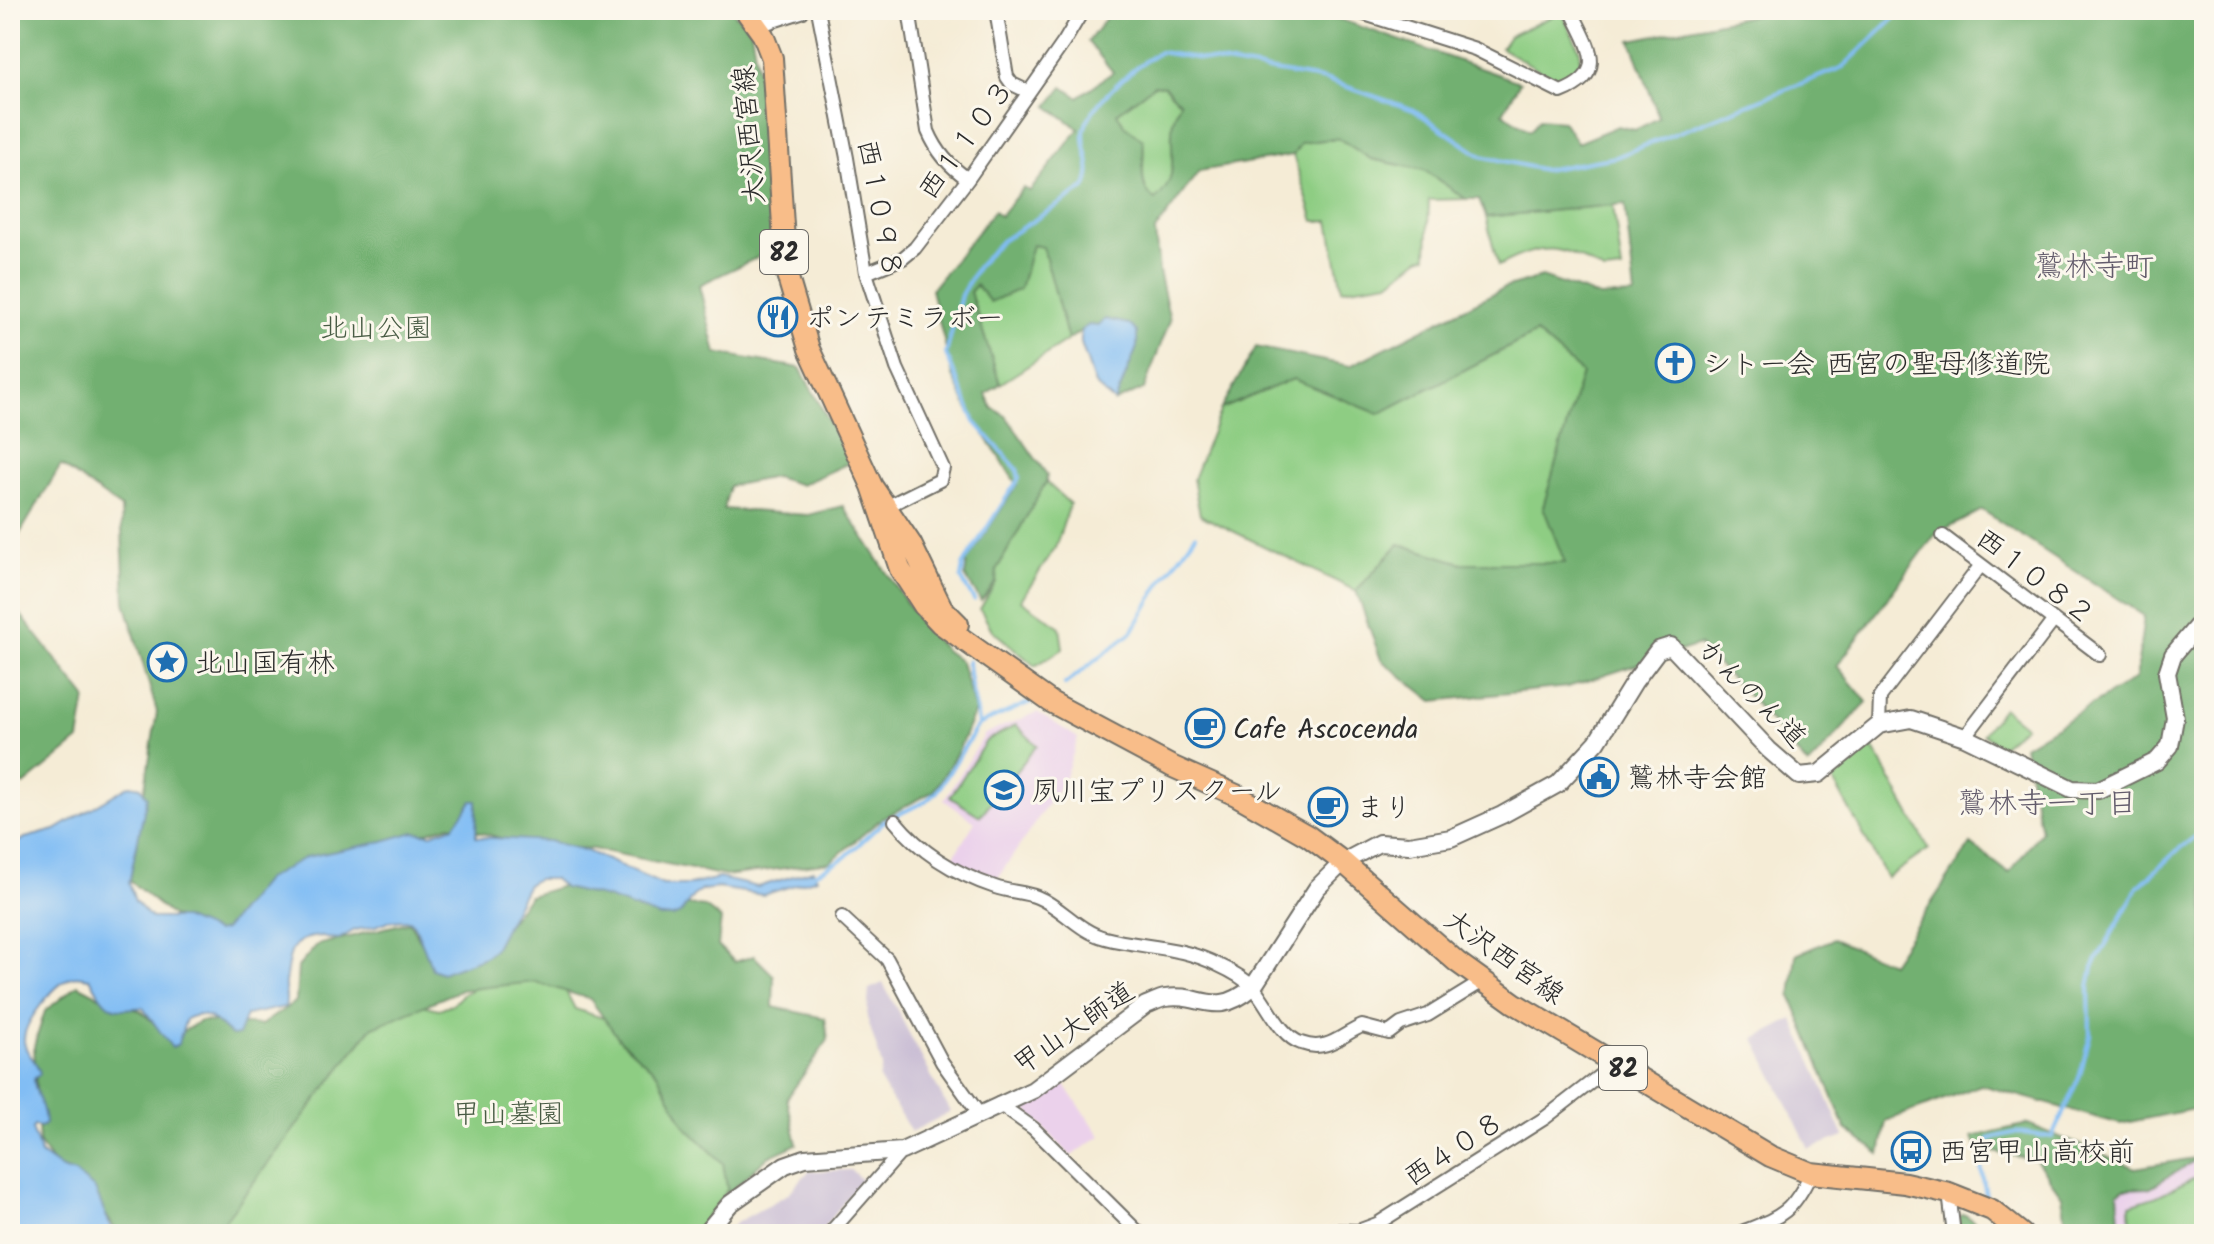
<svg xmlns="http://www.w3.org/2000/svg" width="2214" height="1244" font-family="Kalam,'Klee One',sans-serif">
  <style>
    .built { fill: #ebd1eb }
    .industrial { fill: #cbbfd5 }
    .green { fill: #8ecd83; stroke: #5c7c57; stroke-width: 2 }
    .forest { fill: #72b071; stroke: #4e6e4e; stroke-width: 2; fill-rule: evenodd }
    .water { fill: #81bdf4; stroke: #567490; stroke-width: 2 }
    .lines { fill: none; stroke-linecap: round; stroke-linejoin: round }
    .stream { stroke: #81bdf4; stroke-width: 4 }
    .minor-casing { stroke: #726f67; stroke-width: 16 }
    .tertiary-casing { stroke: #726f67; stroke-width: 20 }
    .primary-casing { stroke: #726f67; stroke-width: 24 }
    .minor { stroke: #fff; stroke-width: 12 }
    .tertiary { stroke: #fff; stroke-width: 16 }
    .primary { stroke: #f8bd89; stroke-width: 20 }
    .labels { text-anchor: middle; stroke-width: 6; stroke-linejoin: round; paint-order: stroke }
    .shield { fill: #fbf7ec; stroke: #696865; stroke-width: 2 }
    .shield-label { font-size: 26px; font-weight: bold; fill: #2b2b2b }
    .street-label { font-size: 28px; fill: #2b2b2b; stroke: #fbf7ec }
    .poi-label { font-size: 28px; fill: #2b2b2b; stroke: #fbf7ec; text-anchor: start }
    .park-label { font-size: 28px; fill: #495c45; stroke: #fbf7ec }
    .neighbourhood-label { font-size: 30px; fill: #635c6c; stroke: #fbf7ec }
  </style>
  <rect width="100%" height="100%" fill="#fbf7ec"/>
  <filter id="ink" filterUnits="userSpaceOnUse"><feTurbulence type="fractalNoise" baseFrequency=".0125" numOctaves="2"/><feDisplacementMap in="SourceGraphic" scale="16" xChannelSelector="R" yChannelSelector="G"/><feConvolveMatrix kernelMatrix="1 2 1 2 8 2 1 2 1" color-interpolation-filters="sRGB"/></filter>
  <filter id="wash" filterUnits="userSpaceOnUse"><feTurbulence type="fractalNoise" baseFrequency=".006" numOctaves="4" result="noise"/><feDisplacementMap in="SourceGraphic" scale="32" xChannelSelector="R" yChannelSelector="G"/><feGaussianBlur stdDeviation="1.8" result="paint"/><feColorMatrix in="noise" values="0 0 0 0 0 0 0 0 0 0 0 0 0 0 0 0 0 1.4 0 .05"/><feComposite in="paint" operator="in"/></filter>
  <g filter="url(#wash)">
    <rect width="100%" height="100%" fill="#f5ecd6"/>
    <!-- built -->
    <path class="built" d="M1037,712L1078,738L1064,780L995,882L952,859L975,822L944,800L985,734Z
      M1064,1084L1101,1136L1071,1156L1024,1107Z
      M2204,1155V1234H2121L2118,1193L2124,1189L2149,1187Z"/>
    <!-- industrial -->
    <path class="industrial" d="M883,983L950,1112L911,1132L879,1079L882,1066L867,1017L869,989Z
      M1793,1019L1844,1136L1809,1149L1755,1039Z
      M851,1170L862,1180L818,1234H724L736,1223L788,1194L809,1171Z"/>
    <!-- green -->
    <path class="green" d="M1562,12L1580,51V65L1569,77L1554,78L1501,48L1509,36Z
      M1154,85L1164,86L1180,102C1178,108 1175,114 1173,121C1168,150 1182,178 1155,201C1136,185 1146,162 1143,140L1124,125L1117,113Z
      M1338,138L1371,159L1424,170L1466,199L1429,200L1427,256L1420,258L1389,282L1342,289L1329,221H1314L1293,155L1301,143Z
      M1613,205L1622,270L1604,272C1560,244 1545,242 1498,266L1486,217Z
      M1032,245L1043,246L1068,340L1000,384L970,292L976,285Z
      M1536,333L1582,373L1544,507L1566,563H1462L1399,544L1356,591L1200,515L1193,479L1221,409L1293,379L1379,414Z
      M1046,482L1070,504L1055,548L1021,600L1060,627L1063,649L1035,666L992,630L980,609L996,582L997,569Z
      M2003,708L2025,726L2000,747L1983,734Z
      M1016,725L1037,745L980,816L950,797L986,741Z
      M1873,747L1929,849L1887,878L1831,776Z
      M493,980H560L575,1009L606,1019L646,1048L735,1179L695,1234H212L394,999L439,1009L453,1004L463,994Z
      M2204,1173V1234H2131L2130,1205L2157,1196Z"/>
    <!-- forest -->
    <path class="forest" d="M10,10H731L751,30L776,179L769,252L699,285L716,353L800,368L851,462L801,485L775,477L729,486L724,509L808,515L843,506L919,622L945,650L961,662L975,711L958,751L934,791L881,819L830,862L726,876L593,849L529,845L450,825L330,863L219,938L172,916L130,881L157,712L125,602L121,508L61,465L10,550Z
      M1112,10H1313L1520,82L1503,113L1530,131L1539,119L1563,121L1577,143L1618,126L1635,130L1659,118L1631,40L1759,14L1768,10H2204V1107L2120,1124L1981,1085L1886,1121L1880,1154L1846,1129L1791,996L1796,955L1833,939L1891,963L1971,844L2009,873L2041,831L2024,746L2136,678L2144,616L1982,510L1935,535L1837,666L1867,702L1808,766L1754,702L1699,645L1568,687L1433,701L1381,660L1356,591L1399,544L1462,563H1565L1543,507L1582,373L1536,333L1379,414L1293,379L1221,409L1256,347L1350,366L1504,288L1542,277L1600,297L1635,295L1625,204L1486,217L1479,199H1466L1424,170L1371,159L1338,138L1301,143L1293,155L1199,171L1155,231L1159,271L1170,320L1144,389L1115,402L1137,347L1098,326L1089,325L1068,340L1043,247L1032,245L1020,289L990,302L976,285L970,292L1000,384L986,394L992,408L1006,416L1047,475L1046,482L997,569L996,582L981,601L965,576L967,561L1017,485L968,409L953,376L931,290L994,211L1000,216L1023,188L1030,191L1079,129L1048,106L1063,87L1078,97L1113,72L1088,42ZM1154,85L1164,86L1180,102C1178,108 1175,115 1173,121C1168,150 1182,178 1155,200C1135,185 1146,162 1143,140L1124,125L1117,113Z
      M10,601L86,698L79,740L24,785L10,776V703L15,698L10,694Z
      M579,881L624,898L705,907L721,919L718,946L735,962L754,956L774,976L773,1007L825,1018L828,1040L787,1098L797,1144L768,1157L728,1194L723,1163L685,1126L657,1073L620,1040L590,999L535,982L461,990L371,1028L225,1220L219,1234H130L115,1229L93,1195L63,1177L39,1144L34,1046L45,1011L78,985L105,999L141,1011L171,1039L200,1021L261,1025L296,1001L298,967L317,945L409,922L435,964L482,957L529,896Z
      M2028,1124L2135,1168L2201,1157L2149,1188L2124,1189L2118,1193L2121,1234H2068L2062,1196L2036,1160L1978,1149L1972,1137Z
      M1964,1214L1977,1224L1981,1234H1959L1956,1219Z"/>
    <!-- water -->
    <path class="water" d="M1105,319L1129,324L1137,332V347L1115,402L1095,385L1081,343V330L1089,325L1098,326Z
      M130,785L141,787L147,797L129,883L135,901L151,918H183L216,932L224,930L265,880L306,857L376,843L414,832L432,834L454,826L472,801H477L476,837L549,841L587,851L663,885H690L719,878L758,887L813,870L817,878L763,895L718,888L702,890L693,896L680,914L673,917H660L607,898L564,888L554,879H537L528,884L494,949L485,957L442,973L432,969C428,958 417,927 410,920L389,921L373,927L355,930L339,939L325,938L323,936C288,937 290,954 285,982C284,991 288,998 285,1007L246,1015L238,1035L232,1036C217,1023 206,1008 186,1019L178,1044L172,1048L143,1008C136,1007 130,1009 123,1009C105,1010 97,991 90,978C83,977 77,975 72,977C55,984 23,1022 24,1041C25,1055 38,1060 40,1074L34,1079C34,1096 45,1103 45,1124L41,1127L34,1126L32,1129L41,1154L62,1169L75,1173L95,1189L112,1230L119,1234H10V846L25,838L55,830Z"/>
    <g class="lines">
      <!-- stream -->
      <path class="stream" d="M974,600L961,578L963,565L1019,478L1017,469L975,422L946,354L961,295L978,266L1001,241L1085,188C1096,166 1083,155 1084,133C1086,106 1137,64 1160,52L1327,80L1414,110L1481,156L1544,170L1616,157L1843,67L1902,10
        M968,661C968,683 977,703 978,725
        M1065,684L1132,632L1160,584L1196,535
        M812,875L844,858L883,822L926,801L937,792L978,725L1033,701
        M1987,1202L1981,1166L1989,1139L2017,1132L2052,1137L2080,1075L2090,1035L2089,987L2093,967L2138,887L2180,848L2204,830
        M1992,1222L1996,1234"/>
    </g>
  </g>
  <g filter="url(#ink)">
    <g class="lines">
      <!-- minor casing -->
      <g class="minor-casing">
        <path id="minor" d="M818,10L847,158L866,273L897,368L943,468L940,480L882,509
          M909,10L928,131C937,152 949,166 968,179
          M996,10L1007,77L1012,84L1029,92
          M1352,10L1475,49L1561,92C1610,73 1588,46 1571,10
          M866,273L903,258L915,248L968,179L1064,42L1083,10
          M1943,536L2100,655
          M1879,725L1880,697L1981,565
          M1965,737L2054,620
          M895,821C921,853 956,874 995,887C1009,892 1024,892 1037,897C1062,907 1078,931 1105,938C1143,948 1182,946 1218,965C1229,970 1245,979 1254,988C1267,1003 1280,1036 1301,1043C1327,1053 1341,1035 1362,1026L1389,1033L1401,1024L1428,1015L1483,981
          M842,917L887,959L942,1062L979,1114
          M999,1104L1033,1128L1140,1234
          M1949,1193L1954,1234
          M829,1234L902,1151
          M1301,1234L1311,1230L1358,1231L1377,1224L1545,1118L1616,1063
          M1737,1234C1779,1217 1791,1216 1811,1173"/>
      </g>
      <!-- tertiary casing -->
      <g class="tertiary-casing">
        <path id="tertiary" d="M757,24L801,10
          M705,1234L730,1204L785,1165L805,1158L902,1151L1033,1090L1146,1005C1152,1003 1159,999 1165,998C1201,992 1214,1020 1253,987L1317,888L1343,862L1379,843L1409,845L1451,838L1502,815L1558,784L1597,742L1634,682L1658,650L1671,646L1769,750L1799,776L1819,774L1879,725L1911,719L1965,737L2072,789L2098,790L2157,761L2170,746L2175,718L2167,673L2173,655L2204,618"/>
      </g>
      <!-- primary casing -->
      <g class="primary-casing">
        <path id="primary" d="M745,10L763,35L772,58L786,271L809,349L872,486L911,544L942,608L958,624
          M872,486L900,569L924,606L940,623L1051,702L1171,766L1236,795L1308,836L1343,862L1457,962L1514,1003L1770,1156L1811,1173L1905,1183L1949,1193L1992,1210L2022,1234"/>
      </g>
      <!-- minor -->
      <use href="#minor" class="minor"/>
      <!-- tertiary -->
      <use href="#tertiary" class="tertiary"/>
      <!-- primary -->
      <use href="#primary" class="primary"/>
    </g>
  </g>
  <!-- icons -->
  <defs>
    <g id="restaurant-ring" transform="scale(2)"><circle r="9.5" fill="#fbf7ec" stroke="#1f6fb2" stroke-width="1.5"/><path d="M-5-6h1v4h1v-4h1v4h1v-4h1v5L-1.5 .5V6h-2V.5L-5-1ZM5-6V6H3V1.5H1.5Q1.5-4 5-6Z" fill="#1f6fb2"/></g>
    <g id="church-ring" transform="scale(2)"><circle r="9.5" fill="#fbf7ec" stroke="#1f6fb2" stroke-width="1.5"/><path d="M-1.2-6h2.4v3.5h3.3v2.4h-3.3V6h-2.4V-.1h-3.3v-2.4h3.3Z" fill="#1f6fb2"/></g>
    <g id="sight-ring" transform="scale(2)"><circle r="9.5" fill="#fbf7ec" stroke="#1f6fb2" stroke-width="1.5"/><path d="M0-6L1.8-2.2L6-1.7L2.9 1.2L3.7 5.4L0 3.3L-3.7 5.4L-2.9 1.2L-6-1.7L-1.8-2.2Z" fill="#1f6fb2"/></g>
    <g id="cafe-ring" transform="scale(2)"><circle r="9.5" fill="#fbf7ec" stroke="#1f6fb2" stroke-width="1.5"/><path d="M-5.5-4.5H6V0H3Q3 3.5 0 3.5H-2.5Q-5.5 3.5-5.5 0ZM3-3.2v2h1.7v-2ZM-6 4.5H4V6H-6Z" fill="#1f6fb2"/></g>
    <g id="civic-ring" transform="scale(2)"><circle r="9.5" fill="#fbf7ec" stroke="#1f6fb2" stroke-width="1.5"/><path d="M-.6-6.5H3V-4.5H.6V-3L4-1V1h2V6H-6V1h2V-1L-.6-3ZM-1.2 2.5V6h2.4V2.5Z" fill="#1f6fb2"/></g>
    <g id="school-ring" transform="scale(2)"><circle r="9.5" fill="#fbf7ec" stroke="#1f6fb2" stroke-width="1.5"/><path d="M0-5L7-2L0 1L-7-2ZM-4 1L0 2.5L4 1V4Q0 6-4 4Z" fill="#1f6fb2"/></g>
    <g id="bus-ring" transform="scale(2)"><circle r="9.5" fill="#fbf7ec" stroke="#1f6fb2" stroke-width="1.5"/><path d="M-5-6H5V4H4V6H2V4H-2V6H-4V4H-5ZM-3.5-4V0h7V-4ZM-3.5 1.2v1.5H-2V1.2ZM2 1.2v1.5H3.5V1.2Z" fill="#1f6fb2"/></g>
  </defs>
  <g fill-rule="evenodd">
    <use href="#restaurant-ring" x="778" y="317"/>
    <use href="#church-ring" x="1675" y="363"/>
    <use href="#sight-ring" x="167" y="662"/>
    <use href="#cafe-ring" x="1205" y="728"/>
    <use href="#civic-ring" x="1599" y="777"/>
    <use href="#school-ring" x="1004" y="790"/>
    <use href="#cafe-ring" x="1328" y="807"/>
    <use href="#bus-ring" x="1911" y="1151"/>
  </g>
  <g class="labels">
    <!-- shield labels -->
    <g class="shield">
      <rect x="760" y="230" width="48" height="44" rx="6"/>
      <rect x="1599" y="1046" width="48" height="44" rx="6"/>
    </g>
    <g class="shield-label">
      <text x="784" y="261">82</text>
      <text x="1623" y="1077">82</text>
    </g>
    <!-- street labels -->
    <g class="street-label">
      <text transform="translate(748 135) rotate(-95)" y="10">大沢西宮線</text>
      <text transform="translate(965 139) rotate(-54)" y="10">西１１０３</text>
      <text transform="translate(881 208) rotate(79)" y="10">西１０９８</text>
      <text transform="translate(2036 576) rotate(37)" y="10">西１０８２</text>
      <text transform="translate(1753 693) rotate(45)" y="10">かんのん道</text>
      <text transform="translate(1505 956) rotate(36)" y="10">大沢西宮線</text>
      <text transform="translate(1073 1027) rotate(-35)" y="10">甲山大師道</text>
      <text transform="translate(1453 1148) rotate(-33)" y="10">西４０８</text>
    </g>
    <!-- poi labels -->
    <g class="poi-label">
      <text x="806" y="327">ポンテミラボー</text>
      <text x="1703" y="373">シトー会 西宮の聖母修道院</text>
      <text x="195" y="672">北山国有林</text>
      <text x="1233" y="738">Cafe Ascocenda</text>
      <text x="1627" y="787">鷲林寺会館</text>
      <text x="1032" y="800">夙川宝プリスクール</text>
      <text x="1356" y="817">まり</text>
      <text x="1939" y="1161">西宮甲山高校前</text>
    </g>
    <!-- park labels -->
    <g class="park-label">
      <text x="376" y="337">北山公園</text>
      <text x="508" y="1123">甲山墓園</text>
    </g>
    <!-- neighbourhood labels -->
    <g class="neighbourhood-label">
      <text x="2094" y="276">鷲林寺町</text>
      <text x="2047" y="813">鷲林寺一丁目</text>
    </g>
  </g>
  <!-- margin -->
  <rect width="2214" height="1244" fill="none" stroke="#fbf7ec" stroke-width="40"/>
</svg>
